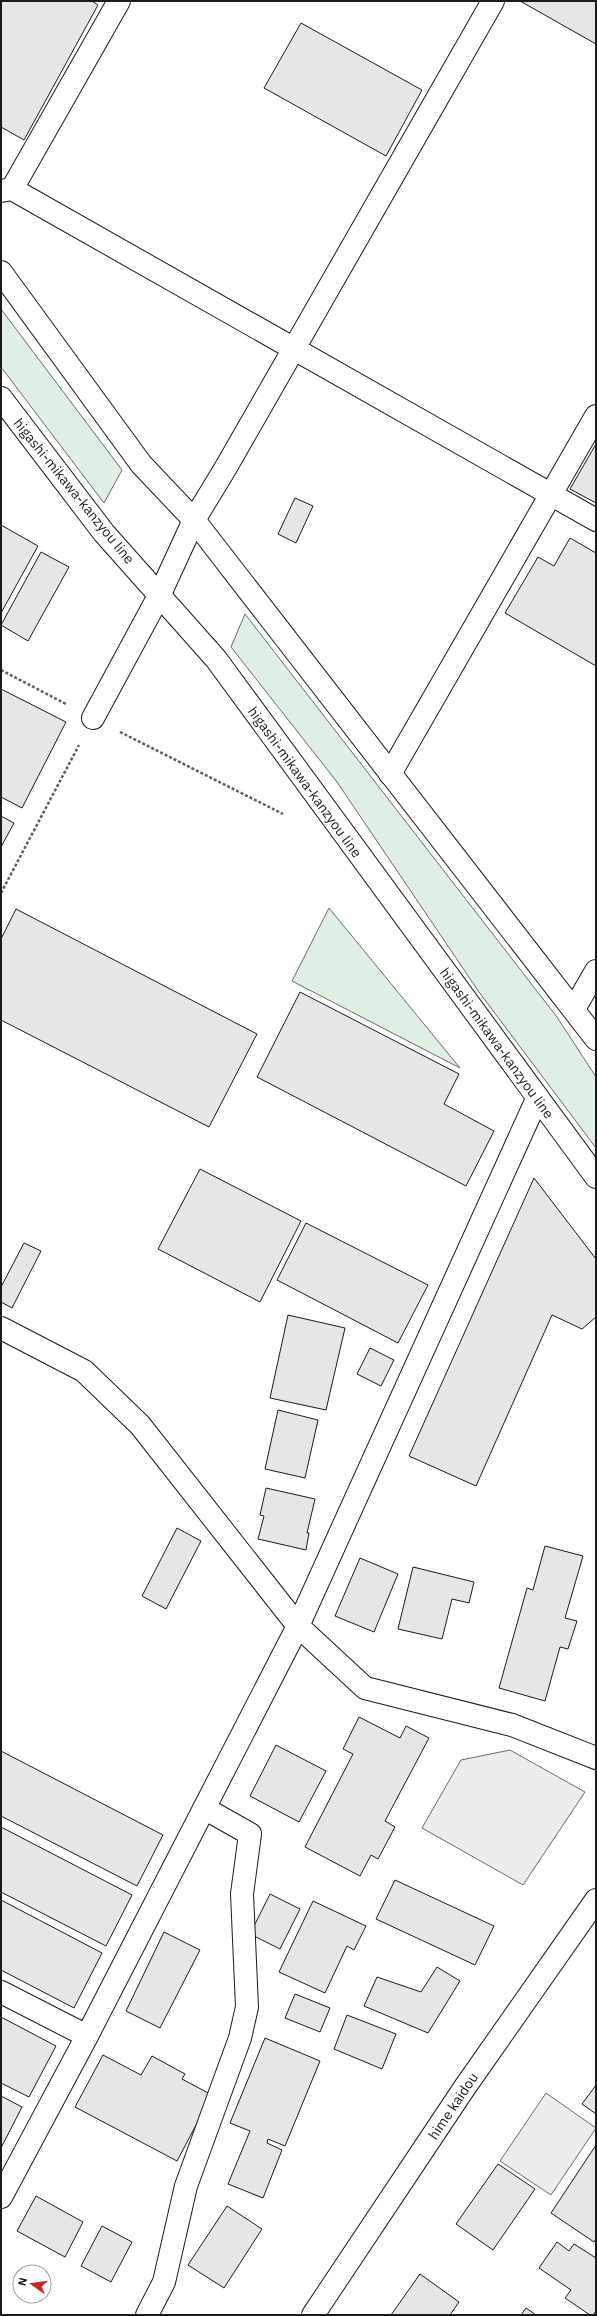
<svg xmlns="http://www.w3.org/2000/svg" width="597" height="2316" font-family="'IBM Plex Sans',sans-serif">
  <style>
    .grass { fill: #e0efe3; stroke: #6a6a6a }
    .parking { fill: #ededed; stroke: #6a6a6a }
    .building { fill: #e6e6e6; stroke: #1a1a1a }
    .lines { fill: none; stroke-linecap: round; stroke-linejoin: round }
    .street-casing { stroke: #1a1a1a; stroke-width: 24 }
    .primary-casing { stroke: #1a1a1a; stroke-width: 24 }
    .path { stroke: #5f5f5f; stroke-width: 2.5; stroke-dasharray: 3 2; stroke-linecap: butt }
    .street { stroke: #fff; stroke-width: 22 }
    .primary { stroke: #fff; stroke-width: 22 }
    .labels { text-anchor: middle; stroke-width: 3; stroke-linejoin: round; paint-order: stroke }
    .street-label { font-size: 14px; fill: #1a1a1a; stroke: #fff }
  </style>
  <rect width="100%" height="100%" fill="#fff"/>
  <!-- grass -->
  <path class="grass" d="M1,309L122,470L104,503L1,367Z
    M245,614L557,1017L596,1077V1148L479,992L337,782L231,647Z
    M329,908L460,1068L292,981Z"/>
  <!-- parking -->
  <path class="parking" d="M510,1750L585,1792L523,1885L422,1828L461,1760Z
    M546,2093L596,2128L551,2195L500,2161Z"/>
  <!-- building -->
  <path class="building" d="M1,1H92L98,5L24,140L1,127Z
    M520,1H596V44Z
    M301,23L422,90L386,156L264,88Z
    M596,444V503L570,489Z
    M295,498L313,506L296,543L278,534Z
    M1,525L38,546L1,613Z
    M570,538L596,553V666L505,613L538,557L554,566Z
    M41,552L69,567L28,641L1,625Z
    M1,689L66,722L22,808L1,797Z
    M1,816L14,823L1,847Z
    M16,909L257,1034L209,1127L1,1020V939Z
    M300,992L459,1074L444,1104L494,1131L466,1186L257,1077Z
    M200,1169L301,1221L260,1302L158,1249Z
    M534,1178L596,1259V1317L582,1329L552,1315L476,1486L409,1456Z
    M306,1223L428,1285L398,1343L277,1280Z
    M24,1243L41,1251L12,1308L1,1302V1287Z
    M288,1315L345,1328L326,1410L270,1398Z
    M370,1348L394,1360L381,1386L357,1374Z
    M278,1410L318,1420L305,1478L265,1469Z
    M266,1488L315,1499L307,1533H309L306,1550L258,1539L264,1516L260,1515Z
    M177,1528L201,1541L166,1609L142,1596Z
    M545,1546L583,1556L565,1618L577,1621L568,1649L560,1647L545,1701L499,1688L527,1588L533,1590Z
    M360,1558L398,1574L374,1632L335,1616Z
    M413,1567L474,1582L469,1603L452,1599L442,1639L398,1629Z
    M359,1717L400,1738L406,1726L429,1738L385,1821L395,1827L378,1859L371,1855L360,1876L305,1847L353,1754L343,1749Z
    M276,1745L326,1771L299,1822L250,1796Z
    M1,1751L163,1835L137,1886L1,1816Z
    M1,1827L132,1895L106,1946L1,1892Z
    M395,1880L494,1926L475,1965L376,1919Z
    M270,1894L300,1909L280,1949L250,1934Z
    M1,1900L102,1953L74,2008L1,1970Z
    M313,1901L366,1926L354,1950L347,1946L325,1993L279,1972Z
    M164,1932L200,1950L160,2028L126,2011Z
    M437,1967L460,1981L428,2033L364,2006L377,1977L421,1992Z
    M295,1994L330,2008L320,2032L285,2018Z
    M347,2015L396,2034L382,2069L334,2049Z
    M1,2017L56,2046L29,2097L1,2083Z
    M265,2038L320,2061L285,2146L268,2139L267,2143L282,2150L263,2198L228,2184L250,2131L230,2123Z
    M103,2055L141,2075L152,2056L185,2074L182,2079L212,2095L177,2161L75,2107Z
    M596,2085V2114L582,2104Z
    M1,2096L22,2107L1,2148Z
    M596,2145V2239L594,2242L551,2213Z
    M498,2164L535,2189L493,2250L456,2224Z
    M36,2196L83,2222L65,2257L17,2231Z
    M227,2206L262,2229L224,2288L188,2265Z
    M102,2226L132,2242L111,2282L81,2266Z
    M557,2242L569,2251L574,2244L596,2258V2311L593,2315H590L565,2298L571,2290L539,2268Z
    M420,2274L459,2302L450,2315H391Z
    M526,2308L536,2315H521Z"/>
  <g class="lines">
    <!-- street casing -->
    <g class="street-casing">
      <path id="street" d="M12,189L119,1
        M1,191L12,189L596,520
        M93,718L160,594L194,520L225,469L493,1
        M390,774L596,416
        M574,1009L596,971
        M1,1328L84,1371L140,1425L298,1626L365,1688L512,1725L596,1758
        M1,1992L87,2036
        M1,2197L87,2036L298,1626L537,1099
        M147,2315L164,2282L186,2186L240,2038L247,2007L242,1894L250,1834L204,1808"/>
    </g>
    <!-- primary casing -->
    <g class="primary-casing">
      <path id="primary" d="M1,272L141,464L194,520L596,1039
        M1,398L104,533L216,659L596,1177
        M313,2315L465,2087L596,1900"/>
    </g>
    <!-- path -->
    <path class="path" d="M1,670L66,704
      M120,732L283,814
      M1,893L79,745"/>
    <!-- street -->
    <use href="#street" class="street"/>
    <!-- primary -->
    <use href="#primary" class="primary"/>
  </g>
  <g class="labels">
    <!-- street labels -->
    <g class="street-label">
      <text transform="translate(74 491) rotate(51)" y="5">higashi-mikawa-kanzyou line</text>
      <text transform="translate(305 782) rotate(54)" y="5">higashi-mikawa-kanzyou line</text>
      <text transform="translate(497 1043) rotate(54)" y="5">higashi-mikawa-kanzyou line</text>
      <text transform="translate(453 2106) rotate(-56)" y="5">hime kaidou</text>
    </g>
  </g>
  <!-- border -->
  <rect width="597" height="2316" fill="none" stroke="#1a1a1a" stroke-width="4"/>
  <!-- north arrow -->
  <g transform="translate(32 2284) rotate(284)"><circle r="19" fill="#ffffff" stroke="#a3a3a3"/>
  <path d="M0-3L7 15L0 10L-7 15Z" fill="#c62828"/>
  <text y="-6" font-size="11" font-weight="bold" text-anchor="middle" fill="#1a1a1a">N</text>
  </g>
</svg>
